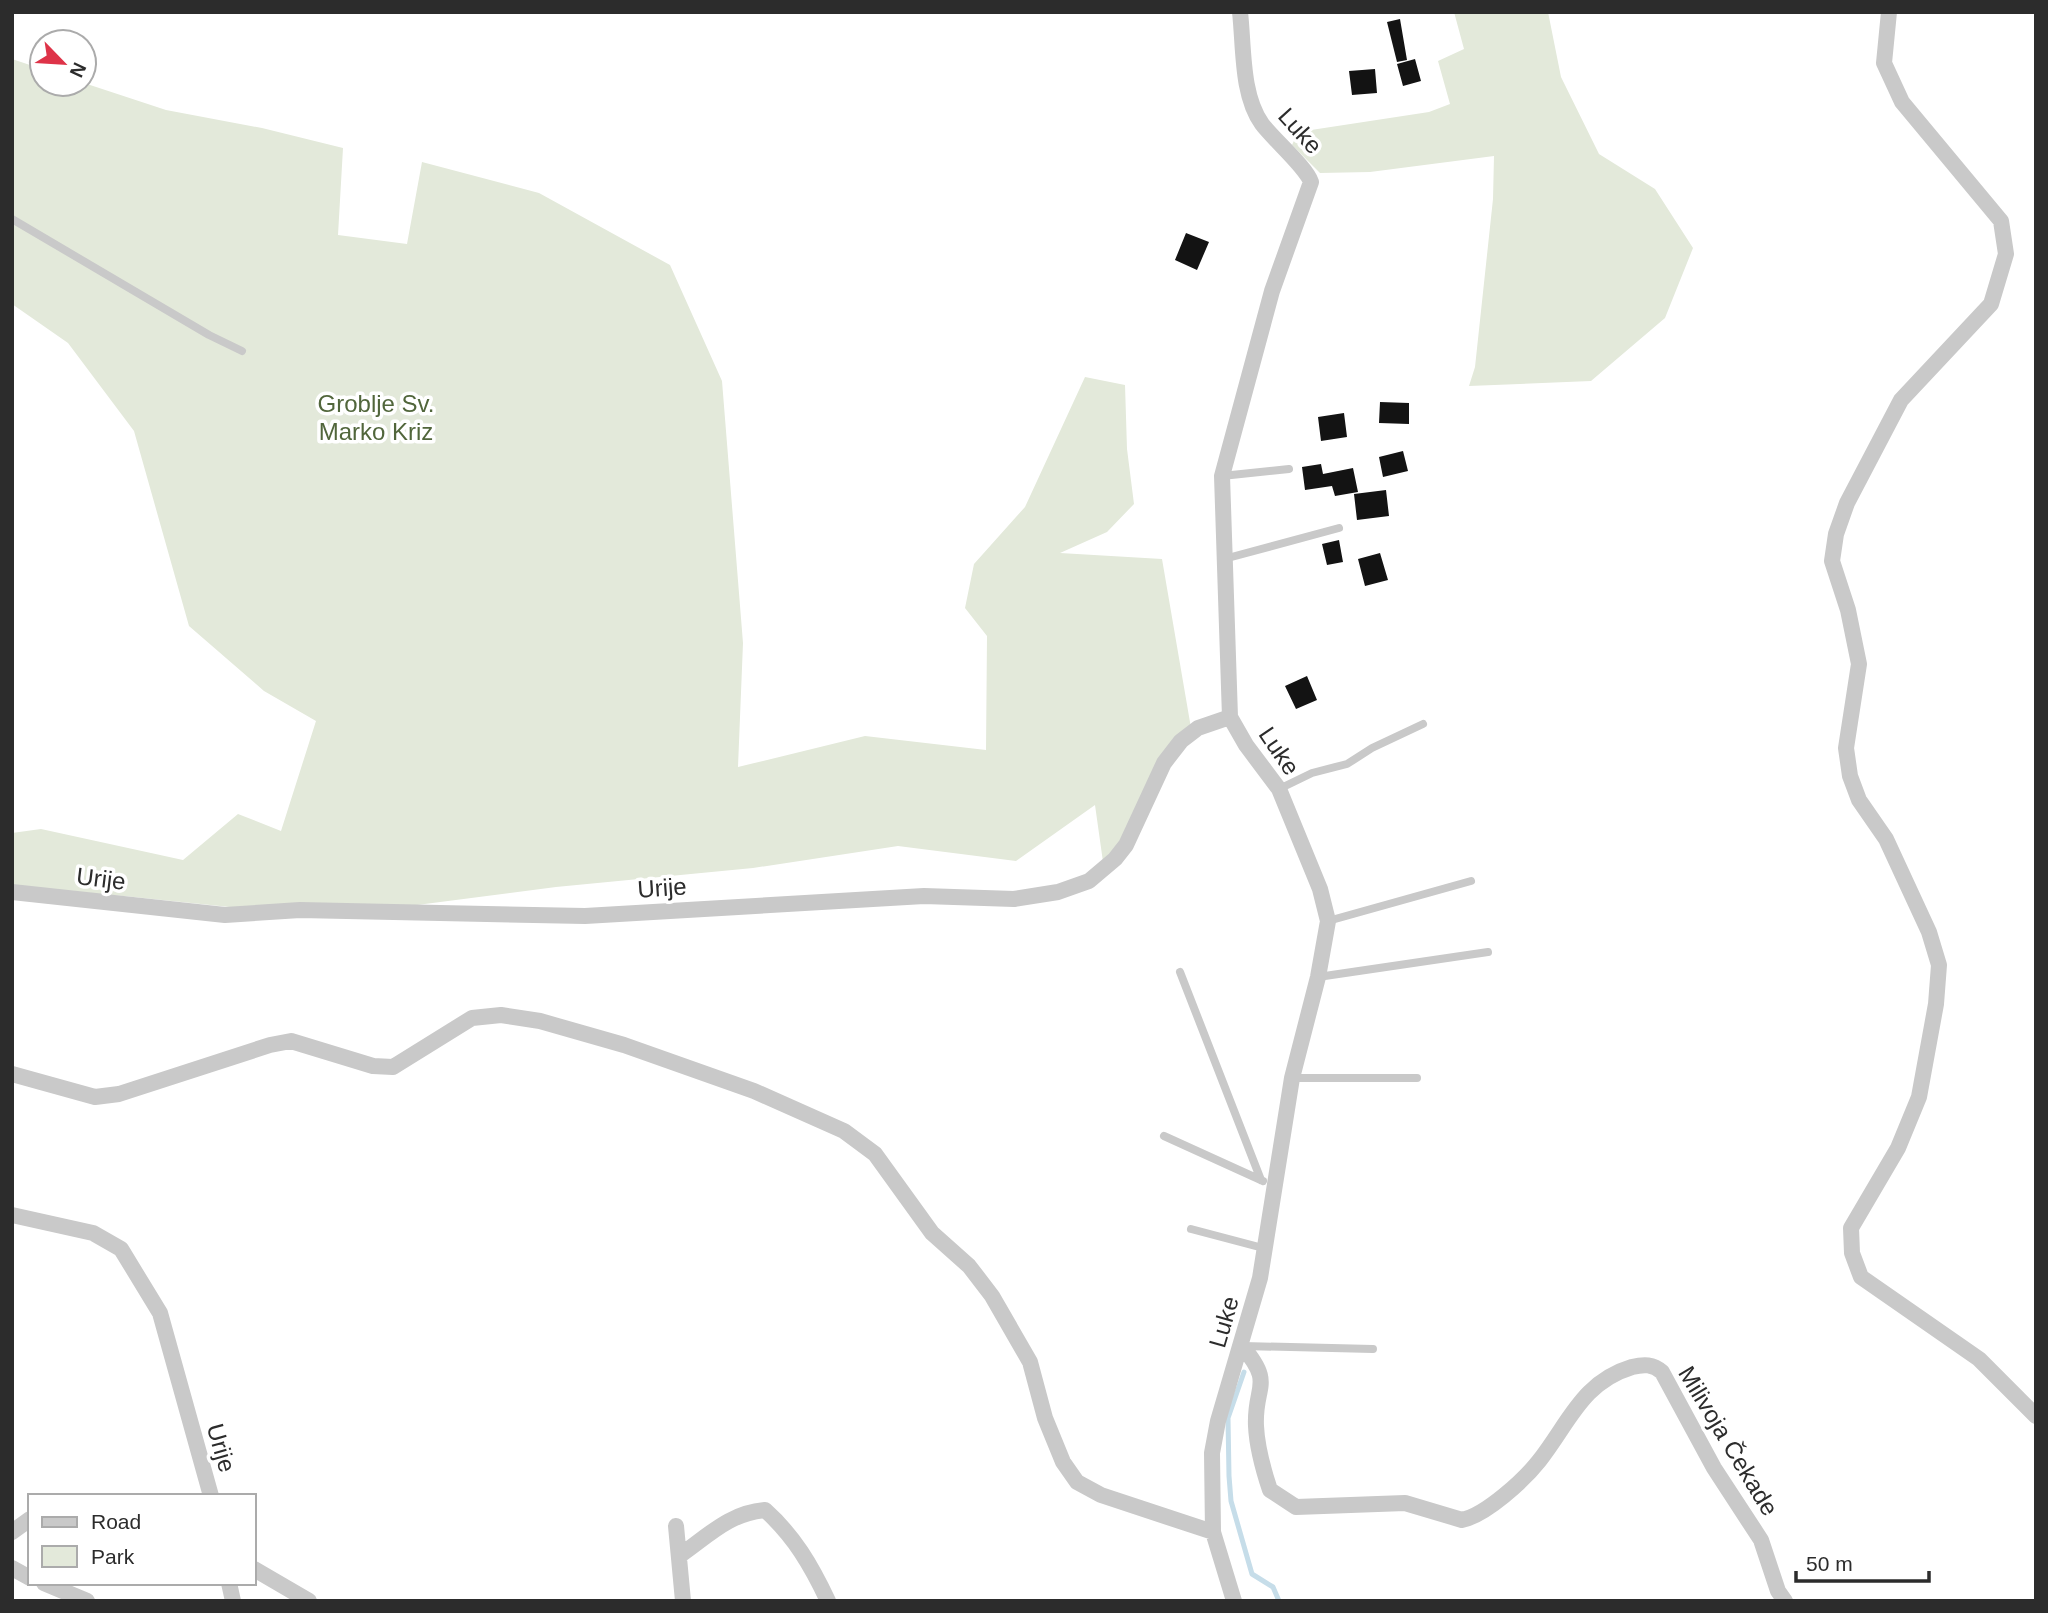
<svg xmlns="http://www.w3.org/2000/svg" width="2048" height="1613" font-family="Helvetica,sans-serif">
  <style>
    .green { fill: #e3e9da }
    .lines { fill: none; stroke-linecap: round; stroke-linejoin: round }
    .stream { stroke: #c6dde9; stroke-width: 5 }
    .building { fill: #131313 }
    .service { stroke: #c9c9c9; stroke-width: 8 }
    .minor { stroke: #c9c9c9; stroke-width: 16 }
    .labels { text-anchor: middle; stroke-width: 7; stroke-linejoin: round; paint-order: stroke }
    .street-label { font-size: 24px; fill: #2c2c2c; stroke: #fff }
    .park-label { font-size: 24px; fill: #51663b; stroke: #fff }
  </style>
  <rect width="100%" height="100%" fill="#fff"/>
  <!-- green -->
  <path class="green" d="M1454,12H1548L1561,77L1599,154L1655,189L1693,248L1665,318L1591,381L1469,386L1475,367L1493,199L1494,156L1370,172L1320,173L1292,145L1298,132L1429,112L1450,104L1438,61L1464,49Z
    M12,59L42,69V84L84,83L166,110L262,128L343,148L338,235L407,244L422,162L539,193L670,265L722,381L743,643L738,767L865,736L986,750L987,636L965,608L974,564L1025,507L1085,377L1125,385L1127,449L1134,504L1107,532L1060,553L1162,559L1191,728L1104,869L1095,805L1016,861L898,846L753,868L556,887L324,917L124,896L12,891V833L41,829L183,860L238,814L281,831L316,721L264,691L189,626L134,431L68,343L12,304Z"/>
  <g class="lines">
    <!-- stream -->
    <path class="stream" d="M1244,1372L1228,1418L1229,1476L1231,1501L1252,1574L1273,1587L1279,1601"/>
  </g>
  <!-- building -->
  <path class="building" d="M1400,19L1407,60L1397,62L1387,22Z
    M1415,59L1421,81L1403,86L1397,64Z
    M1375,69L1377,93L1352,95L1349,71Z
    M1186,233L1209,242L1197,270L1175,260Z
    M1380,402L1409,403V424L1379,423Z
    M1344,413L1347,437L1321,441L1318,417Z
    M1403,451L1408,471L1383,477L1379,457Z
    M1321,464L1323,474L1353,468L1358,492L1335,496L1332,486L1305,490L1302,467Z
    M1386,490L1389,516L1357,520L1354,494Z
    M1339,540L1343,562L1327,565L1322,544Z
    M1380,553L1388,580L1365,586L1358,559Z
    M1307,676L1317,700L1296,709L1285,686Z"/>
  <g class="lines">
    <!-- service -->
    <path class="service" d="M12,219L209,335L242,351
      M1222,476L1289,469
      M1224,559L1339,528
      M1279,789L1312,773L1347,764L1372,748L1423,724
      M1328,921L1471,881
      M1180,972L1261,1180
      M1318,977L1488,952
      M1292,1078H1417
      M1164,1136L1263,1181
      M1191,1229L1263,1248
      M1243,1346L1373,1349"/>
    <!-- minor -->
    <path class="minor" d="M1889,12L1884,63L1902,102L2001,221L2006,254L1991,304L1901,400L1847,503L1836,534L1832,561L1848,610L1859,664L1846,748L1850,776L1859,800L1886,839L1929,932L1939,965L1936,1004L1919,1097L1898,1148L1851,1228L1852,1253L1861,1277L1979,1359L2036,1416
      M12,892L225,915L300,910L585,916L924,896L1014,899L1058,892L1089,881L1115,859L1126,845L1164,763L1181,741L1198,728L1230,717
      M12,1074L95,1097L119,1094L270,1045L291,1041L373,1066L393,1067L472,1018L501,1015L540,1021L624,1045L754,1091L844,1131L875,1154L932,1233L969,1266L992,1296L1030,1362L1045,1418L1063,1462L1077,1482L1101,1495L1213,1532
      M12,1215L93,1233L121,1249L160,1313L211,1496
      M1242,1346C1275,1385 1254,1385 1256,1426C1257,1448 1263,1469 1270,1490L1296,1507L1405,1503L1462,1520C1486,1515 1524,1480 1539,1461C1569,1423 1582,1382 1632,1367C1644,1364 1653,1364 1662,1372L1714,1468L1761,1540L1778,1591L1785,1601
      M676,1526L683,1601
      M12,1532L30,1519
      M679,1556C708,1536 729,1513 765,1510C794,1536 811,1565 828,1601
      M12,1568L30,1578
      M254,1569L309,1601
      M44,1583L87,1601
      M229,1583L233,1601
      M1234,1601L1213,1532L1212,1453L1218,1421L1260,1278L1292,1078L1318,977L1328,921L1320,889L1279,789L1246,745L1230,717L1222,476L1272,291L1311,182C1306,167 1274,140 1262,124C1241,95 1244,47 1240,12"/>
  </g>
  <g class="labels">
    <!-- street labels -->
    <g class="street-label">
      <text transform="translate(1300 131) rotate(48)" y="8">Luke</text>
      <text transform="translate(1279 751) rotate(56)" y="8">Luke</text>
      <text transform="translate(101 879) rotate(7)" y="8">Urije</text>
      <text transform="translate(662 888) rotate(-4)" y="8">Urije</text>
      <text transform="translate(1224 1322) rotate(-74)" y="8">Luke</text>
      <text transform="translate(1728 1441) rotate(59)" y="8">Milivoja Čekade</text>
      <text transform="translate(221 1448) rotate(74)" y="8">Urije</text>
    </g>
    <!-- park labels -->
    <g class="park-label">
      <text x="376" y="412">Groblje Sv.<tspan x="376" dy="28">Marko Kriz</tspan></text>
    </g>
  </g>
  <!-- border -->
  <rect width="2048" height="1613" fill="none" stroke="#2c2c2c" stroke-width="28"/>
  <!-- legend -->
  <rect x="28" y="1494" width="228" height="91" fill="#ffffff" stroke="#ababab" stroke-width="2"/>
  <rect x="42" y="1517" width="35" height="10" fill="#c9c9c9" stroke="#ababab" stroke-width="2"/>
  <text x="91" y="1529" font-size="21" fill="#2c2c2c">Road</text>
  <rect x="42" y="1546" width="35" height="21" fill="#e3e9da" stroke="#ababab" stroke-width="2"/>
  <text x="91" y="1564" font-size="21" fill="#2c2c2c">Park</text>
  <!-- north arrow -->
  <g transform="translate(63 63) rotate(115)"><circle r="33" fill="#ffffff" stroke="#ababab" stroke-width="2"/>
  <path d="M0-5L12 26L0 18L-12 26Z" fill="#de3348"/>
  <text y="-10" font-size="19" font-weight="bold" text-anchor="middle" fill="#2c2c2c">N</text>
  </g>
  <!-- scale -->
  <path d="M1796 1571v10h133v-10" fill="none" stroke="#2c2c2c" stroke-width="3.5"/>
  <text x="1806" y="1571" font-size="21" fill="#2c2c2c" stroke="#ffffff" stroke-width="5" paint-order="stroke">50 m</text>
</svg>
